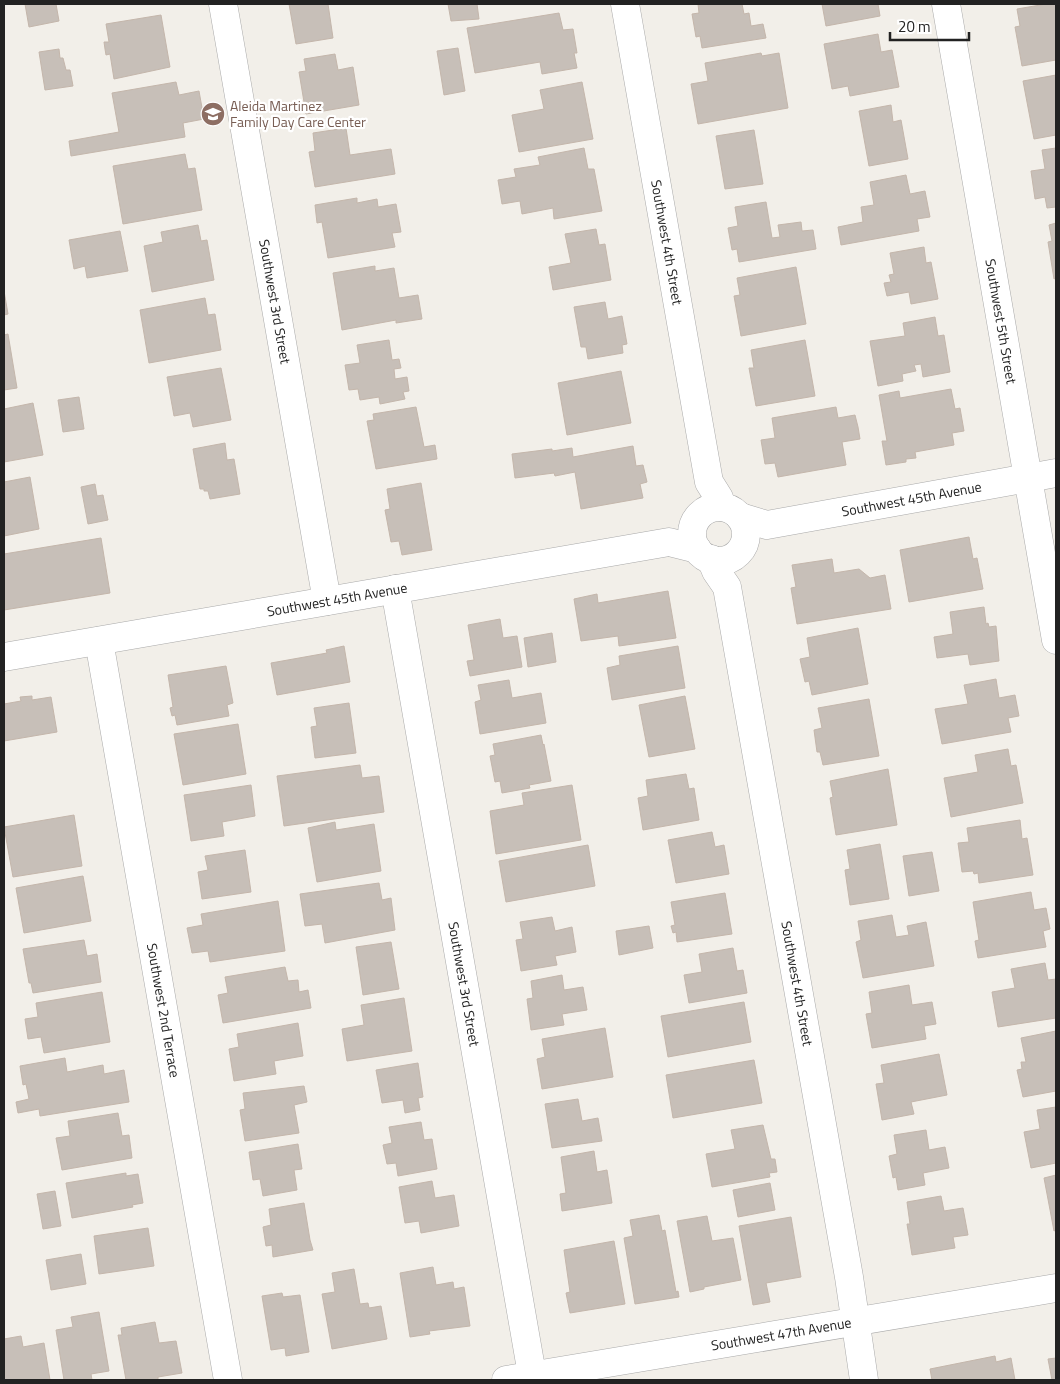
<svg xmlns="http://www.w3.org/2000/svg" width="1060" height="1384" font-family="'Titillium Web',sans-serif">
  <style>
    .building { fill: #c7bfb8; stroke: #c4b6ab }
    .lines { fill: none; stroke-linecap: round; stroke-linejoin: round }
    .minor-casing { stroke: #a9a9a9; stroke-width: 29 }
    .minor { stroke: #fff; stroke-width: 28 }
    .labels { text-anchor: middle; stroke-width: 4.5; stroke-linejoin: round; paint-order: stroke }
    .education-label { font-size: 14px; fill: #785e54; stroke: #fff; text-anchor: start }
    .street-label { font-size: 14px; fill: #222; stroke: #fff }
  </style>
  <rect width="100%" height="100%" fill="#f2efe9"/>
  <!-- building -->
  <path class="building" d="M25,4H56L59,21L29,27Z
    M289,4H328L333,38L296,44Z
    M448,4H477L479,19L451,21Z
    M698,4H742L744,14L749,13L751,26L763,24L766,38L702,48L700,36L696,37L692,14L699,13Z
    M822,4H878L880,16L826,26Z
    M1046,4H1056V60L1022,66L1015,27L1020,26L1017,9Z
    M559,13L563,30L573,29L577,53H574L577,68L542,74L540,62L475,73L467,28Z
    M161,15L170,67L114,79L110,54L106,55L105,49L104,42H109L106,24Z
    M878,34L881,52L892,50L899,87L850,96L848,86L832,89L824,44Z
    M458,48L465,91L444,95L437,51Z
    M59,49L60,58H63L66,70H70L73,86L45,90L39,52Z
    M761,53L762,56L779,53L788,108L698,124L691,84L708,81L705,63Z
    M335,54L338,70L353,67L359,105L306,114L299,72L306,71L304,59Z
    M1056,75V135L1034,139L1023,81Z
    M176,82L179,95L199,91L204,119L183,123L185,137L71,156L69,141L119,132L112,93Z
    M582,82L593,139L519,152L512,115L544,109L540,90Z
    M891,105L893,122L901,120L908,159L869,166L859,111Z
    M346,128L350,155L391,149L395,174L315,187L309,152L315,151L313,133Z
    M754,130L763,184L725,189L716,136Z
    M584,148L588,169H594L602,211L554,219L553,208L522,214L520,201L502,204L498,180L516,177L514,169L540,165L538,157Z
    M1056,148V207L1047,208L1045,197L1035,199L1031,171L1045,169L1042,150Z
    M185,154L188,169L195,168L202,210L123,224L113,166Z
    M906,175L910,194L925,191L930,217L917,219L919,231L841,245L838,227L863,222L861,207L874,205L870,182Z
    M357,198V203L377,199L378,207L396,204L401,232L392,233L395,247L328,258L322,222L317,223L315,205Z
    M766,202L772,238L780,237L778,225L801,222L802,231L813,230L816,249L739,262L737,249L732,250L728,228L738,226L735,207Z
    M1056,223V278L1054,279L1048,242L1052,241L1049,225Z
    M198,225L201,241L207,240L214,280L152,292L144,246L163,242L161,232Z
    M596,229L599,245L605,244L611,280L553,290L549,267L571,263L565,234Z
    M120,231L128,271L87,278L85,266L74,269L69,240Z
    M924,247L926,263L931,262L938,299L911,304L909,292L887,296L884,283L891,282L889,275L894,274L890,253Z
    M375,266V271L394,268L399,298L418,295L422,319L396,323V320L342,330L333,273Z
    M796,267L806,324L741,336L734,296L740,295L737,278Z
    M4,291L8,314L4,315Z
    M205,298L208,315L215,314L221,350L149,363L140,310Z
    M605,302L608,319L622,316L627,344L622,345L623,353L588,359L586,347H581L574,307Z
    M935,317L938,336L944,335L950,372L923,377L921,364L914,365L916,371L902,374L903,381L878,386L870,341L905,336L903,323Z
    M8,334L17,388L4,390V335Z
    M389,340L392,360L399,359L401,368L394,369L395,379L407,377L409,391L403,392L405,399L380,404L379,397L360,400L358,389L349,390L345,365L360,363L357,345Z
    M805,340L815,396L756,406L749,368H754L751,350Z
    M221,368L231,420L193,427L190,413L174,416L167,377Z
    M621,371L631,423L567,435L558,383Z
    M951,389L955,409L960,408L964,431L952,433L954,445L915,452L916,458L906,459V462L886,465L882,441H887L879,395L899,391L900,398Z
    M79,397L84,429L63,432L58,400Z
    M33,403L43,455L4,462V409Z
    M416,407L424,447L435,445L437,459L376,469L367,421L374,420L373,414Z
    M836,407L838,418L855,415L858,427L860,439L842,442L846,465L778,477L775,463L765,464L761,440L775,438L772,418Z
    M225,443L227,460L234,459L240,494L210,499L208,491H204V489H200L193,449Z
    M633,446L636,466L643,465L647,482L640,484L643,498L581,509L575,472L555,476L554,473L515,478L512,454L552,449V451L572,448L573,457Z
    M30,477L39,529L4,536V482Z
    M421,483L432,550L402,555L399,541L391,542L385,510L390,509L387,489Z
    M95,484L97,496L103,495L108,520L88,524L81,487Z
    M969,537L973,559L977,558L983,589L909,602L900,550Z
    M101,538L110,593L4,610V554Z
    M832,559L834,573L859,569L870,578L885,575L891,609L797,624L791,588L796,587L792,565Z
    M668,591L676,638L619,646L618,636L581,641L574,599L597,594L598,603Z
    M984,607L986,624L988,623L989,627L996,626L999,661L970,665L968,654L937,658L934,637L953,634L950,612Z
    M500,619L503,638L517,636L522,667L470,676L467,661L474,660L468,625Z
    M858,628L868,684L812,695L809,681L805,682L800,659L810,657L807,638Z
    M552,633L556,662L528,667L524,638Z
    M344,646L350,682L277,695L271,663L327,653L326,650Z
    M678,646L685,688L612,700L607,668L620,665L619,656Z
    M226,666L233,703L227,705L229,716L177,725L175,715L172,716L170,708L173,707L168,675Z
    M996,679L999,698L1015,695L1019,716L1008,718L1011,732L942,744L935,709L968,704L964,685Z
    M509,680L512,698L541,693L546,723L480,734L475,702L481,700L478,685Z
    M32,696V700L51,697L57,732L4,741V704L21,701L20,697Z
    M685,696L695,749L649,757L639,705Z
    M869,699L879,756L823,765L820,752H817L814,730L822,728L818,708Z
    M349,703L356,753L315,758L311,727L317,726L314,708Z
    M238,724L246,774L183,785L174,734Z
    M541,735L543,745L544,744L551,781L529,785L530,788L502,793L500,781L495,782L490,756L495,755L493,744Z
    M1008,749L1011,766L1016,765L1023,803L951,817L944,778L978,772L975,755Z
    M360,765L362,778L379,776L384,812L284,826L277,776Z
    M888,769L897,825L836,835L830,798L833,797L830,781Z
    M686,774L689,789L694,788L699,820L643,830L638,798L648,796L646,780Z
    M251,785L255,816L222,822L224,836L191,841L184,795Z
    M572,785L581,840L496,854L490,811L524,805L522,793Z
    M74,815L82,866L13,877L4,827Z
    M1020,820L1022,839L1027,838L1033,875L979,883L978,873L974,874L973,871L962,872L958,843L969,842L967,828Z
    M335,822L336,830L374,824L381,871L317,882L308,828Z
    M712,832L715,847L724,845L729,874L676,883L668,840Z
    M880,844L889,899L850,905L845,870L850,869L847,850Z
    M588,845L595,886L506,902L499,861Z
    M245,850L251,892L202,899L198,872L208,870L205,856Z
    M932,852L939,891L909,896L903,856Z
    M83,876L91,921L24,933L16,888Z
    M379,883L382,900L391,898L395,930L325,943L322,924L305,926L300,894Z
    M1031,892L1034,910L1046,908L1050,929L1043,931L1046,947L978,958L975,941L979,940L973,902Z
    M725,893L732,934L677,942L676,932L673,933L671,926L675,925L671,902Z
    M278,901L285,951L210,962L208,951L192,953L187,928L203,925L201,914Z
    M892,915L896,937L909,935L907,926L926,922L934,966L863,978L856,942L861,940L858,921Z
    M552,917L555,931L572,927L576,952L555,956L557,965L521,971L516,940L523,939L520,922Z
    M649,926L653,948L619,955L616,931Z
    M84,940L87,956L97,954L101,982L33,993L31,983H29L23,949Z
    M391,942L399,989L363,995L356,947Z
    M733,948L737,971L743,970L747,993L689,1003L684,975L702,972L699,954Z
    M1045,963L1048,980L1056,979V1018L998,1027L992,992L1015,988L1011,969Z
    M285,967L288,981L298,980L299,992L308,990L311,1008L223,1023L218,995L228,993L225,977Z
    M562,975L564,990L583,987L587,1010L562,1014L564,1025L531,1030L527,999L533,998L531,981Z
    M909,985L912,1005L932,1002L936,1024L924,1026L926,1039L872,1048L866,1014L872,1013L869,992Z
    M102,992L110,1042L44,1053L41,1037L28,1039L25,1019L38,1017L36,1003Z
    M404,998L412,1051L347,1061L342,1029L364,1025L361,1005Z
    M744,1002L751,1042L668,1057L661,1016Z
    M298,1023L303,1056L274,1061L276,1074L234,1081L229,1049L239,1047L237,1034Z
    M605,1028L613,1077L542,1089L537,1059L545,1057L542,1039Z
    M1056,1031V1091L1023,1097L1017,1070L1022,1069L1021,1062H1026L1021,1038Z
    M939,1054L947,1095L911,1102L914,1114L882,1120L876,1084L884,1083L881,1065Z
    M65,1058L67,1072L103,1065L104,1074L124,1070L129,1102L40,1116L39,1109L18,1113L16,1102L29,1099L26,1084L23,1085L20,1066Z
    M754,1060L762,1103L673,1118L666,1075Z
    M418,1063L423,1097L418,1098L420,1110L405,1113L403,1100L382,1103L376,1070Z
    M304,1086L307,1102L294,1105L299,1133L245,1141L240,1110L245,1109L243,1093Z
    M578,1099L582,1121L598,1118L602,1141L552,1148L545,1104Z
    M1056,1107V1163L1031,1168L1024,1132L1040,1129L1037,1110Z
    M118,1113L122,1136L129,1135L132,1158L62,1170L56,1138L70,1136L68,1121Z
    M421,1122L424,1140L432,1139L437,1169L398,1176L396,1163L387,1164L383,1145L392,1143L389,1127Z
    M763,1125L771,1159H775L777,1172L769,1173L770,1177L712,1187L706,1154L735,1149L731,1130Z
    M926,1130L929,1150L945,1147L949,1168L923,1173L925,1185L898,1190L896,1177L893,1178L889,1156L897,1154L894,1135Z
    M298,1144L302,1169L294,1170L297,1190L263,1196L260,1179L253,1180L249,1152Z
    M594,1151L597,1172L607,1170L612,1203L562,1211L560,1194L566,1193L561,1157Z
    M126,1173V1176L138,1174L143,1203L132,1205L133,1207L72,1218L66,1183Z
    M1056,1175V1230L1054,1231L1044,1178Z
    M432,1181L435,1198L454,1195L459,1226L421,1233L419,1221L405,1223L399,1187Z
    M770,1183L775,1210L738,1217L733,1190Z
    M55,1191L61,1226L43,1229L37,1194Z
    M941,1196L944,1211L963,1208L968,1235L953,1237L955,1248L912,1255L907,1224H910L907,1202Z
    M304,1203L310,1240L313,1250L273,1257L272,1245L266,1246L263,1227L271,1225L269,1209Z
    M659,1215L662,1231L665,1230L676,1292L678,1291L679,1297L635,1304L624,1238L633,1236L630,1220Z
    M707,1216L712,1241L733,1238L741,1280L704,1287V1289L690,1292L677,1221Z
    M791,1217L801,1277L766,1283L770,1302L753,1305L739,1226Z
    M148,1228L154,1266L99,1274L94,1236Z
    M614,1241L625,1304L570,1313L566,1293L570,1292L564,1250Z
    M81,1254L86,1284L51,1290L46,1260Z
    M433,1267L436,1285L453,1282L454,1289L464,1287L470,1326L429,1331L430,1334L410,1337L400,1273Z
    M354,1269L360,1304L368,1303L369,1308L381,1306L387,1339L332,1349L322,1294L335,1292L332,1273Z
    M282,1293L283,1297L300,1295L309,1352L286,1356L285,1348L271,1350L262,1296Z
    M99,1312L109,1371L91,1374L92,1380H64L56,1330L73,1327L71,1317Z
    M155,1322L159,1343L176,1341L182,1373L158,1377V1380H126L118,1335H122L121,1328Z
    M21,1336L23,1347L44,1343L50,1380H4V1339Z
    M995,1356L996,1362L1011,1358L1015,1380H932L930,1369Z
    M1056,1358V1380H1052L1048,1359Z"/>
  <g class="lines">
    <!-- minor casing -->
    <g class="minor-casing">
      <g id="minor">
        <path id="s1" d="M223,4L327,601"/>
        <path id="s2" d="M625,4L709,482L719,498L722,507"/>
        <path id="s3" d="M946,4L1056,640"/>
        <circle cx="719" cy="534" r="27"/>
        <path id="s4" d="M740,517L767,525L1056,473"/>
        <path id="s5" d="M711,559L716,571L727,587L849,1277L864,1380"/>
        <path id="s6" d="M395,589L533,1380"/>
        <path id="s7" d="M99,641L228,1380"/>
        <path id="s8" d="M4,657L669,542L697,549"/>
        <path id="s9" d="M506,1380L1056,1288"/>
      </g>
    </g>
    <!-- minor -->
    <use href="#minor" class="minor"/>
  </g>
  <!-- icons -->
  <defs>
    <g id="school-disc" transform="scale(1.25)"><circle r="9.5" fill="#8d6e63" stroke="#fff"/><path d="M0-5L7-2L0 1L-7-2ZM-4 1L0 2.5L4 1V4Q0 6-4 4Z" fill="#fff"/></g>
  </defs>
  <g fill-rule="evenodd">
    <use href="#school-disc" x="213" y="114"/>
  </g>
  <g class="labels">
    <!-- education labels -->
    <g class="education-label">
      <text x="230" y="111">Aleida Martinez<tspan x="230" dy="16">Family Day Care Center</tspan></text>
    </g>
    <!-- street labels -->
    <g class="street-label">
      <text dy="5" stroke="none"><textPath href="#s2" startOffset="242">Southwest 4th Street</textPath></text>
      <text dy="5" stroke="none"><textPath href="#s1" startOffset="302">Southwest 3rd Street</textPath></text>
      <text dy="5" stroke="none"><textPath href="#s3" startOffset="322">Southwest 5th Street</textPath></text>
      <text dy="5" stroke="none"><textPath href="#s4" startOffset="175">Southwest 45th Avenue</textPath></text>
      <text dy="5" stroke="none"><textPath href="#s8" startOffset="338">Southwest 45th Avenue</textPath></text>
      <text dy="5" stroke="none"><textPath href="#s5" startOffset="435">Southwest 4th Street</textPath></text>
      <text dy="5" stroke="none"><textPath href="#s6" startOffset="401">Southwest 3rd Street</textPath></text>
      <text dy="5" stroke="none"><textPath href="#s7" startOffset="375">Southwest 2nd Terrace</textPath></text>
      <text dy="5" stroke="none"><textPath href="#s9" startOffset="279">Southwest 47th Avenue</textPath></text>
    </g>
  </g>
  <!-- border -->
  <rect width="1060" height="1384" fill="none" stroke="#222222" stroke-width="10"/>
  <!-- scale -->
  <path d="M890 32v8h79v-8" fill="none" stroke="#222222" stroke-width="2.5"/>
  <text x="898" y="32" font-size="15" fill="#222222" stroke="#ffffff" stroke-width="4" paint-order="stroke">20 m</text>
</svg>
